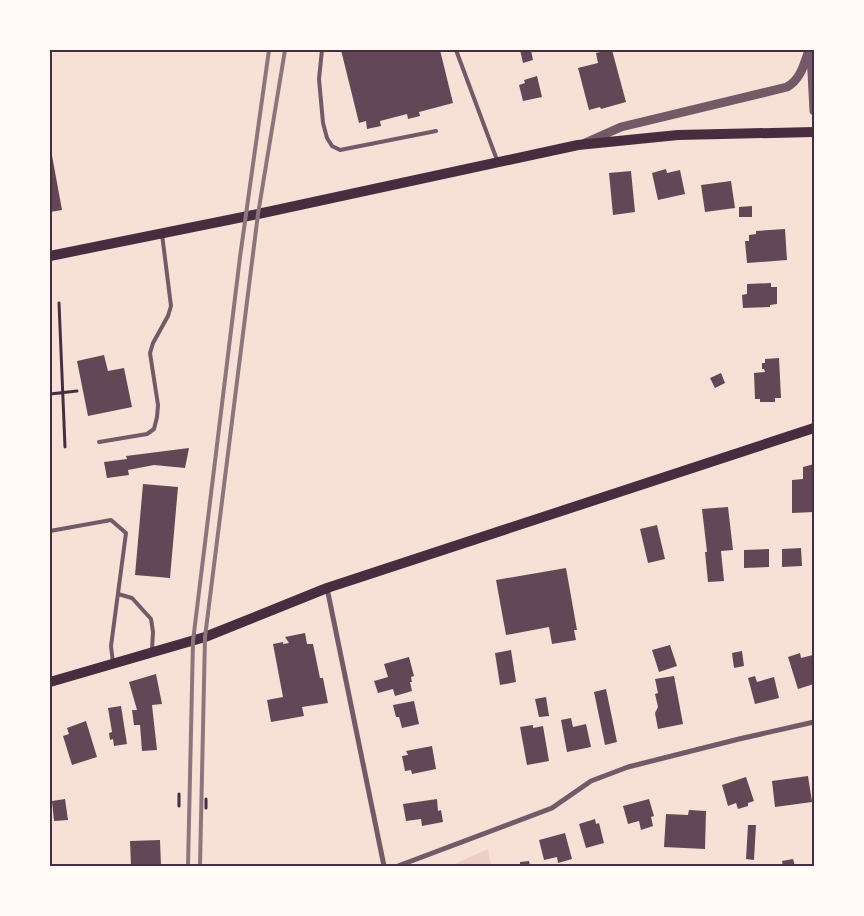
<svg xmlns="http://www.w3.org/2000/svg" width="864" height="916" font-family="'Fira Sans Condensed',sans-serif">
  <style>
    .green { fill: #ebcfc5 }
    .building { fill: #644757 }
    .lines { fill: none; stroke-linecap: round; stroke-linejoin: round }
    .path { stroke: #4a2c40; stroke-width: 3 }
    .service { stroke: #755966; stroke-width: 4 }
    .minor { stroke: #755966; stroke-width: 5 }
    .tertiary { stroke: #755966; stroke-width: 9 }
    .secondary { stroke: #4a2c40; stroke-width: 10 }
    .rail { stroke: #8f747c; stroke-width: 4 }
    .neatline { fill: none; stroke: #4a2c40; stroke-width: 2 }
  </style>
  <rect width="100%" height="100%" fill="#f7e1d7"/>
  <!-- green -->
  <path class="green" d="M488,849L491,866H450Z"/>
  <!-- building -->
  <path class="building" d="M341,50H440L453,103L419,112L420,116L408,119L407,114L380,121L381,126L367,129L366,121L359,123Z
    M520,50H531L533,60L523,63Z
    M608,50H612L626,102L601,109L600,107L589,110L578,68L598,63L596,53Z
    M537,76L542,97L523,101L519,85L525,83L524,80Z
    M50,150H51L62,210L50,212Z
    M666,169L667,173L680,170L685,194L658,200L652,173Z
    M631,171L635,212L613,215L609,173Z
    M731,181L735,208L705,212L701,185Z
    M752,206V217H739V207Z
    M785,229L787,260L747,263L745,241H749V235L756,234V231Z
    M771,283V287H777V304L770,305V307L743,308L742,295L747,294V284Z
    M104,355L108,371L124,368L132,407L88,416L77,361Z
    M779,358L781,398H775V402H760V399H755L754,373L765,372L764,369H762V363H765V359Z
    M721,373L725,383L715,388L710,378Z
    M189,448L185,468L154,465L128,470L129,475L107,478L104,462L127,459L126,456Z
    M814,464V512L792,513V480L803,479V467Z
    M143,484L178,487L170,578L135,575Z
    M728,507L733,550L721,551L724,581L708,582L705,552H707L702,509Z
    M657,525L665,559L648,563L640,529Z
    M801,548L802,566L782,567V549Z
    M769,549V567L744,568V550Z
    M566,568L577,630H574L576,640L552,644L549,627L506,635L496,580Z
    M305,633L307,644H313L320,678H323L328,703L302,707L304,716L271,722L267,700L283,697L273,644L283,642V644L289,643L285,637Z
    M670,645L677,666L659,672L652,650Z
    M511,650L516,682L500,685L495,653Z
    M742,651L744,666L734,668L732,653Z
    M800,653L801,658L813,655L814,684L798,689L788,657Z
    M409,657L414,676L411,677L412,682H410L412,691L395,696L393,689L378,693L374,681L388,677L384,664Z
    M156,674L162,704L152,705L157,750L142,751L140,725H134L132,710H137L129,682Z
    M674,676L683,724L658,729L655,713L658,707L655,694L658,693L655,679Z
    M755,676L757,682L774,677L779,698L755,704L748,678Z
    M606,689L617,742L605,745L594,692Z
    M546,697L549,716L539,717L535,699Z
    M414,701L419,724L402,728L399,717H396L393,705Z
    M121,706L127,744L114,746L113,739L110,740L109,733L112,732L108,708Z
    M571,718L573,727L586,724L591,747L567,752L561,720Z
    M86,721L97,757L72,765L63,736L69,734L67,728Z
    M533,725V728L543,726L549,761L527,765L520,727Z
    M432,746L436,769L412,774L411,770L405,771L402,756L408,755L406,751Z
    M808,776L812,802L775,807L772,781Z
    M746,777L754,801L748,803V806L738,809L736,803L728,806L722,785Z
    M65,799L68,820L54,821L52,801Z
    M437,799L438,811L441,810L443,822L422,826L421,819L406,821L403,804Z
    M649,799L654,816L651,817L653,826L641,830L639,821L628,824L623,806Z
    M689,810L706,811L705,849L664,847L666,814L688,815Z
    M595,819L596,824L599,823L604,843L586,848L579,824Z
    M748,825H756L754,860L746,859Z
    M565,833L572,859L558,863L557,857L544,860L539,840Z
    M160,840L161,866H131L130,841Z
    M793,859L795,866H783L782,861Z
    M529,861L530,866H520V862Z"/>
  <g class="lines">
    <!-- path -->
    <path class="path" d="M59,303L65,447
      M50,394L77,391
      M179,794V806
      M206,808V799"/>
    <!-- service -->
    <path class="service" d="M322,50L319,79L323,123L327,138L332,146L340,150L436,131
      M456,50L497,160
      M99,442L147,434L154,429L157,417L158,405L150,353L153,343L168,316L171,306L162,234
      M50,531L111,520L126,533L111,646L113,663
      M118,594L132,598L151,619L153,632L152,650"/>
    <!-- minor -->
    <path class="minor" d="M327,588L384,866
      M398,866L552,808L591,781L628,767L739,739L814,722"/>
    <!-- tertiary -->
    <path class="tertiary" d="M811,53L814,111
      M585,143L621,127L787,87C801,79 804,64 809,50"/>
    <!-- secondary -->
    <path class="secondary" d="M50,256L258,214L578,145L678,135L814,132
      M50,682L205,637L327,588L814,428"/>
    <!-- rail -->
    <path class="rail" d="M188,866L193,641L240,257L269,50
      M200,866L205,637L258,214L285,50"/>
  </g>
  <!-- border -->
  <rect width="864" height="916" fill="none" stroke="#fffaf5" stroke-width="102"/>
  <rect x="51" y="51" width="762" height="814" class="neatline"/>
</svg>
